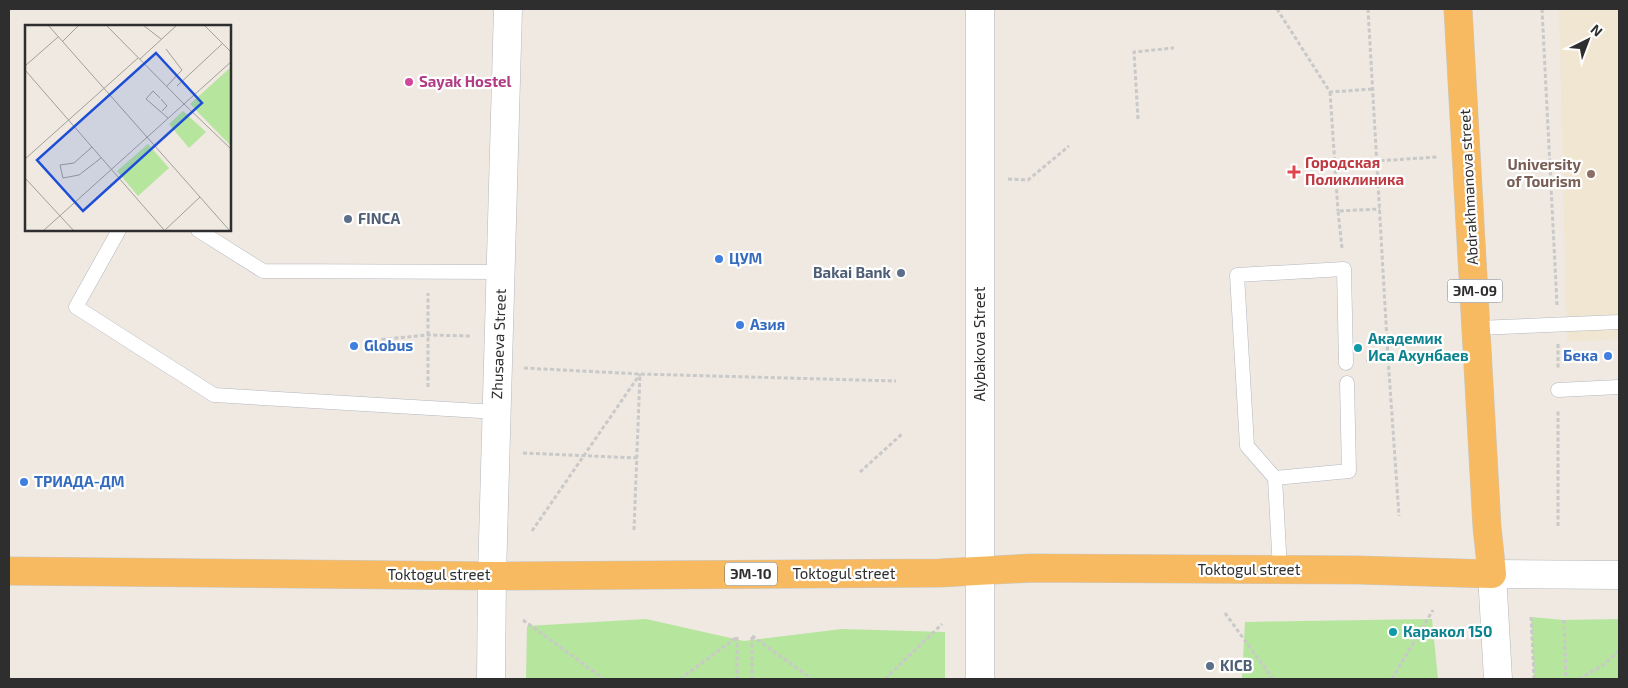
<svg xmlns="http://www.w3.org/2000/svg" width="1628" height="688" font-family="'Exo 2',sans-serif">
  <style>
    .education { fill: #f0e6d1 }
    .green { fill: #b6e59e }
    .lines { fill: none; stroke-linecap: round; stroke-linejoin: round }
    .service-casing { stroke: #b4b7c1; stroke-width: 15 }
    .minor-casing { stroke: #b4b7c1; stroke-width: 29 }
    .secondary-casing { stroke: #b4b7c1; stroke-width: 29 }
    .trunk-casing { stroke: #c9c9c9; stroke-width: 29 }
    .path { stroke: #c9c9c9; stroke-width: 3; stroke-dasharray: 4 2.5; stroke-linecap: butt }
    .service { stroke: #fff; stroke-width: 14 }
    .minor { stroke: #fff; stroke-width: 28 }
    .secondary { stroke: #fff; stroke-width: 28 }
    .trunk { stroke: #f8ba60; stroke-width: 28 }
    .hotel-dot { fill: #d1479c; stroke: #fff; stroke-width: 2 }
    .health-dot { fill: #e0444e; stroke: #fff; stroke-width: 2 }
    .education-dot { fill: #8d6e63; stroke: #fff; stroke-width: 2 }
    .service-dot { fill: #5c6f8a; stroke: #fff; stroke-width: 2 }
    .shop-dot { fill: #3f7fe0; stroke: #fff; stroke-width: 2 }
    .culture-dot { fill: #0f9aa8; stroke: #fff; stroke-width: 2 }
    .labels { text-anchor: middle; stroke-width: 4.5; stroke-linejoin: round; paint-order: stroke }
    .shield { fill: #fff; stroke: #6d6d6d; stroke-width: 1 }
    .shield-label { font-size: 14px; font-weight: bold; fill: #2e2e2e }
    .hotel-label { font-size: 15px; font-weight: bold; fill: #b23c85; stroke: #fff; text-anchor: start }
    .health-label { font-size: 15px; font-weight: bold; fill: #be3a42; stroke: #fff; text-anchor: start }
    .education-label { font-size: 15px; font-weight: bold; fill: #785e54; stroke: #fff; text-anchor: end }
    .street-label { font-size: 15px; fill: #2e2e2e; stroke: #fff }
    .service-label { font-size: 15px; font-weight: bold; fill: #4e5e75; stroke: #fff; text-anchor: start }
    .shop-label { font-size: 15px; font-weight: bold; fill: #366cbe; stroke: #fff; text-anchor: start }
    .culture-label { font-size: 15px; font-weight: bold; fill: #0d838f; stroke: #fff; text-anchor: start }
    .inset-road { fill: none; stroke: #a29e99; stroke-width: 1 }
    .view { fill: #1d4ed8; fill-opacity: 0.15; stroke: #1d4ed8; stroke-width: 2.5 }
    .inset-edge { fill: none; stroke: #2e2e2e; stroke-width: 2.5 }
  </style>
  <rect width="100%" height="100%" fill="#efe9e1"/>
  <!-- education -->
  <path class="education" d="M1559,9H1619V339L1567,342Z"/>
  <!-- green -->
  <path class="green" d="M1531,617L1564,620L1619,619V679H1534Z
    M646,619L744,641L842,629L945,632V679H526L527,626Z
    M1432,619L1438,679H1242L1245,622Z"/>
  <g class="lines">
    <!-- service casing -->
    <g class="service-casing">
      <path id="service" d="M119,230L76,307L214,395L497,412
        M198,230L263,271L501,272
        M1477,328L1619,322
        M1558,390L1619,387
        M1275,478L1349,471L1347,383
        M1280,570L1275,478L1247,446L1237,275L1344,269L1346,363"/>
    </g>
    <!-- minor casing -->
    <g class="minor-casing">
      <path id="minor" d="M491,679L492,576L508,9
        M980,679V9"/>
    </g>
    <!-- secondary casing -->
    <g class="secondary-casing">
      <path id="secondary" d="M1498,679L1492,574L1619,575"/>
    </g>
    <!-- trunk casing -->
    <g class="trunk-casing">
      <path id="trunk" d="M9,571L492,576L940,573L1032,568L1358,570L1492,574L1487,527L1458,9"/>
    </g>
    <!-- path -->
    <path class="path" d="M1277,9L1330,92L1373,89
      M1368,9L1388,358L1399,516
      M1542,9L1557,305
      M1330,92L1338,211
      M1138,119L1134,52L1174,48
      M1316,169L1377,161L1437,157
      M1008,179L1028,180L1069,146
      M1342,248L1338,211L1380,209
      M375,340L428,335L471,336
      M1558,344V370
      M1366,361L1388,358
      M524,368L640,374L896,381
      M428,387V293
      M523,453L637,458
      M860,472L902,434
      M1558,526V411
      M634,530L640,374
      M532,531L640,374
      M1225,613L1273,679
      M1531,617L1534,679
      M523,620L604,679
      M1564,620L1566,679
      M752,636L812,679
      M737,637V679
      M752,637V679
      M680,679L737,637
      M885,679L942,624
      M1392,679L1433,610
      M1579,679L1602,666L1619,651"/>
    <!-- service -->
    <use href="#service" class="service"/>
    <!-- minor -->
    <use href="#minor" class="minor"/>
    <!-- secondary -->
    <use href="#secondary" class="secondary"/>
    <!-- trunk -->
    <use href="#trunk" class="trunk"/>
  </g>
  <!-- markers -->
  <circle class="hotel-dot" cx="409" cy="82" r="5"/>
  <path class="health-dot" d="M1291.5 164.5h5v5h5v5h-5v5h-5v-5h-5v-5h5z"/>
  <circle class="education-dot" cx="1591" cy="174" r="5"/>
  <g class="service-dot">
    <circle cx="348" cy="219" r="5"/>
    <circle cx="901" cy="273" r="5"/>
    <circle cx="1210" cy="666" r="5"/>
  </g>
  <g class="shop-dot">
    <circle cx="719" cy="259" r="5"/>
    <circle cx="740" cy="325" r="5"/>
    <circle cx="354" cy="346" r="5"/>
    <circle cx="1608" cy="356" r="5"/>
    <circle cx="24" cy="482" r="5"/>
  </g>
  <g class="culture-dot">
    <circle cx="1358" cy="348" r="5"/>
    <circle cx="1393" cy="632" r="5"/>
  </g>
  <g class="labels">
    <!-- shield labels -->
    <g class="shield">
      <rect x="1447.5" y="279.5" width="55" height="23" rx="4"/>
      <rect x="725" y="562.5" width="52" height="23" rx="4"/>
    </g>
    <g class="shield-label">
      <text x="1475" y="296">ЭМ-09</text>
      <text x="751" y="579">ЭМ-10</text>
    </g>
    <!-- hotel labels -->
    <g class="hotel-label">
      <text x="419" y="87">Sayak Hostel</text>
    </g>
    <!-- health labels -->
    <g class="health-label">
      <text x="1305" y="168">Городская<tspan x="1305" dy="17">Поликлиника</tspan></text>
    </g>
    <!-- education labels -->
    <g class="education-label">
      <text x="1581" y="170">University<tspan x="1581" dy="17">of Tourism</tspan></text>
    </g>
    <!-- street labels -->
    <g class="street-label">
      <text transform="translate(1469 187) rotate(-93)" y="5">Abdrakhmanova street</text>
      <text transform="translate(499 344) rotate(-88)" y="5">Zhusaeva Street</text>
      <text transform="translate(980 344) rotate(-90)" y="5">Alybakova Street</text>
      <text x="1249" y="575">Toktogul street</text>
      <text x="844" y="579">Toktogul street</text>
      <text x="439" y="580">Toktogul street</text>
    </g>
    <!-- service labels -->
    <g class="service-label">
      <text x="358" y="224">FINCА</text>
      <text x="891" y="278" text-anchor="end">Bakai Bank</text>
      <text x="1220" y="671">KICB</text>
    </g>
    <!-- shop labels -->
    <g class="shop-label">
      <text x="729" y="264">ЦУМ</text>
      <text x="750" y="330">Азия</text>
      <text x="364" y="351">Globus</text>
      <text x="1598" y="361" text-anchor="end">Бека</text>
      <text x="34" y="487">ТРИАДА-ДМ</text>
    </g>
    <!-- culture labels -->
    <g class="culture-label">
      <text x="1368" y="344">Академик<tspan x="1368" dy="17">Иса Ахунбаев</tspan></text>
      <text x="1403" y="637">Каракол 150</text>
    </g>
  </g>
  <!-- overview -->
  <g transform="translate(25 25)">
    <rect width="206" height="206" fill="#efe9e1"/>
    <path d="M206,42V121L165,79ZM158,86L181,107L164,123L144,99ZM123,119L144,143L113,171L92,146Z" fill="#b6e59e"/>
    <path class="inset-road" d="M23,0L205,206M118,0L136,14M179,0L207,28M37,17L54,0M141,24L157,45L142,61M115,34L152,0M207,36L159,79L207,125M0,41L33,12M0,45L140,206M152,61L197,19M135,73L128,66L121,74L143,93M136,74L142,81L137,86M67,122L49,138L35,140L38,153L54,150L76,133M0,134L113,33M0,153L49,206M18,206L159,79L81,0M139,206L175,172"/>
    <path class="view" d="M131,28L177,78L58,186L12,135Z"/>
    <rect width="206" height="206" class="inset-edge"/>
  </g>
  <!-- border -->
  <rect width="1628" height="688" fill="none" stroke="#2e2e2e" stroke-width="20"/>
  <!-- north arrow -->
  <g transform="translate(1588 40) rotate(42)" stroke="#ffffff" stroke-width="4" paint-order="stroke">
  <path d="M0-4L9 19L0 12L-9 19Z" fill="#2e2e2e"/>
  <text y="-8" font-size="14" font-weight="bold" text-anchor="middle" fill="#2e2e2e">N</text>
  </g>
</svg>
